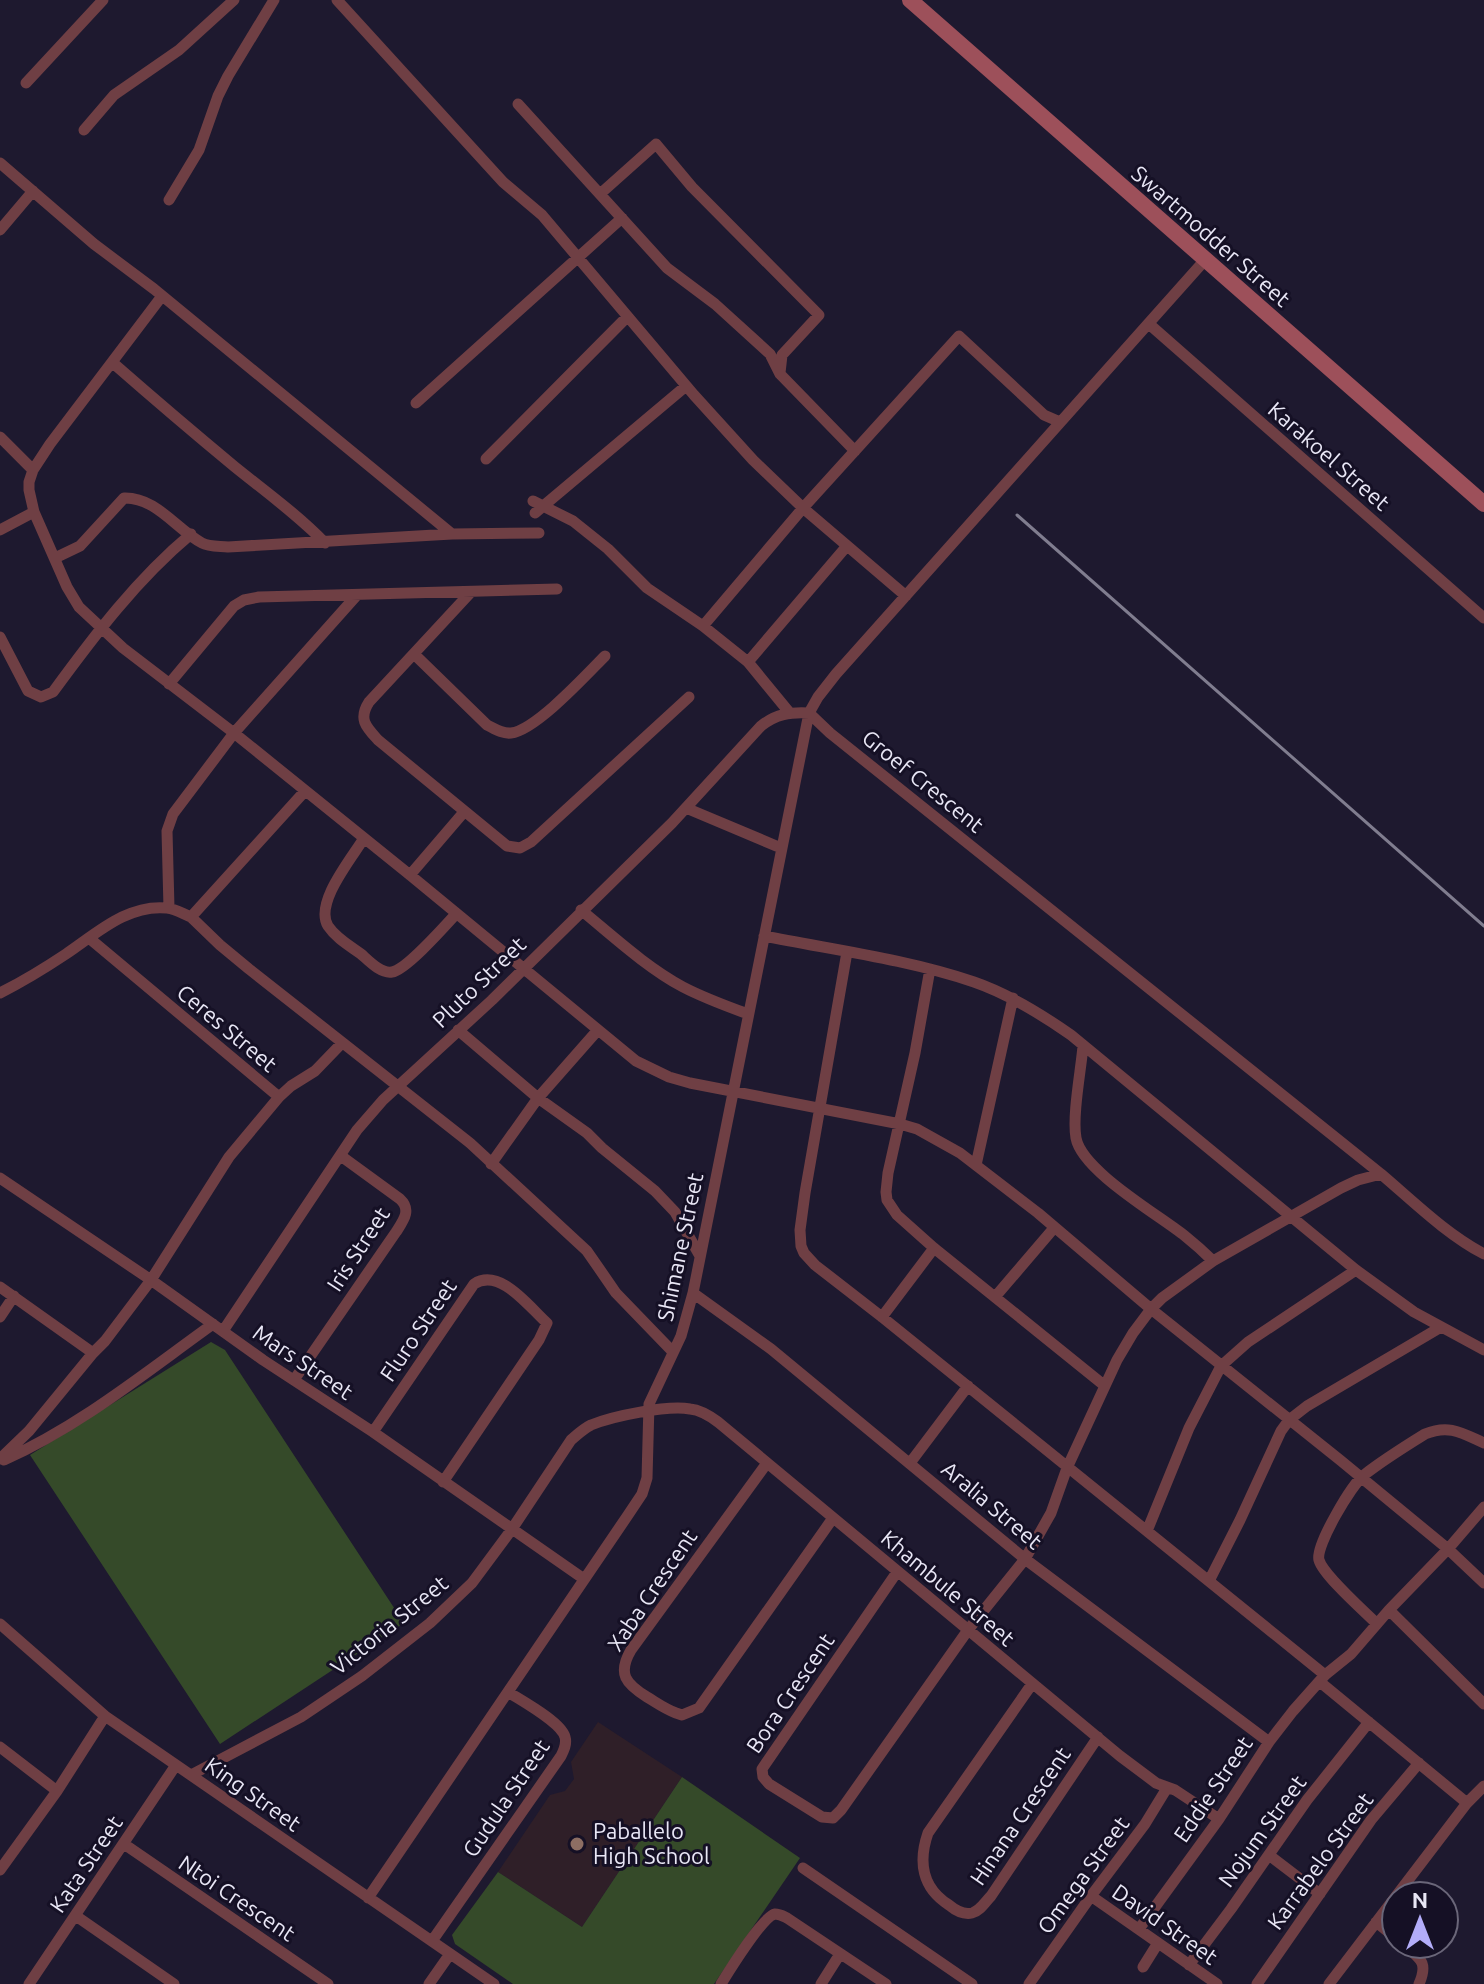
<svg xmlns="http://www.w3.org/2000/svg" width="1484" height="1984" font-family="Ubuntu,sans-serif">
  <style>
    .education { fill: #2f1f28 }
    .green { fill: #354a29 }
    .lines { fill: none; stroke-linecap: round; stroke-linejoin: round }
    .street { stroke: #6f3f44; stroke-width: 11 }
    .secondary { stroke: #9d505a; stroke-width: 16 }
    .rail { stroke: #807d8f; stroke-width: 3 }
    .education-dot { fill: #8d6e63; stroke: #151025; stroke-width: 3 }
    .labels { text-anchor: middle; stroke-width: 6; stroke-linejoin: round; paint-order: stroke }
    .street-label { font-size: 22px; fill: #e9e7f6; stroke: #151025 }
    .poi-label { font-size: 22px; fill: #e9e7f6; stroke: #151025; text-anchor: start }
  </style>
  <rect width="100%" height="100%" fill="#1e192f"/>
  <!-- education -->
  <path class="education" d="M598,1722L682,1777L582,1927L498,1872L550,1795L565,1791L574,1779L571,1762Z"/>
  <!-- green -->
  <path class="green" d="M211,1342L225,1350L404,1623L220,1744L30,1455Z
    M682,1777L800,1858L714,1984H513L455,1944L452,1935L498,1872L582,1927Z"/>
  <g class="lines">
    <!-- street -->
    <path class="street" d="M337,0L503,182L542,215L694,395L753,460L803,508L906,596
      M26,83L103,0
      M518,104L667,268L715,304L770,354L780,374L855,451
      M84,130L114,95L179,50L234,0
      M0,163L94,244L154,289L452,534
      M600,194L656,144L692,187L819,315L782,355L780,373
      M169,200L199,150L218,96L228,76L274,0
      M0,230L33,191
      M1205,260L836,674L818,697L809,713L830,733L1381,1174C1414,1202 1446,1234 1484,1254
      M162,296L50,444L33,470L29,482V490L34,512L67,587L79,607L123,648L234,733L410,875L636,1061L669,1077L690,1083L900,1124L917,1129L960,1153L1038,1213L1151,1309L1340,1460L1448,1549L1484,1583
      M1149,324L1484,618
      M113,363C153,398 194,433 235,467C266,492 298,515 325,543
      M416,403L622,218
      M0,437L33,470
      M486,459L627,317
      M533,501L573,521L608,549L647,588L703,626L748,662L789,712
      M535,513L686,386
      M0,530L34,512
      M55,558L80,546L124,498C156,497 176,529 202,543C209,547 220,546 228,547L452,534L539,533
      M471,592L369,702C358,719 366,727 378,740L507,846L520,848L531,842L689,697
      M703,626L803,508L959,336L1044,415L1060,422
      M0,637L28,691L41,697L53,692C94,636 137,579 191,534
      M414,654L487,725C495,729 502,734 511,733C536,730 586,675 605,656
      M748,662L846,547
      M169,684L234,606L244,600L259,597L557,589
      M686,808L781,848
      M364,838C352,858 314,903 328,926C336,938 350,946 361,954C369,961 381,974 392,972C406,970 445,926 456,914
      M410,875L464,812
      M169,908L167,831L173,814L234,733L357,595
      M581,910C614,937 646,967 683,987C704,998 726,1006 748,1014
      M191,917L220,945L249,969L470,1143L587,1251L616,1293L673,1352
      M764,936C834,950 906,959 974,982C1009,994 1041,1014 1071,1035L1356,1270L1414,1312L1484,1350
      M89,938L279,1097L229,1157L151,1280L105,1341L93,1353
      M847,952L805,1193L800,1230L801,1246L804,1253L815,1265L882,1317L1325,1675
      M930,969L915,1053L888,1173L886,1192L887,1200L897,1215L934,1248L1105,1386
      M0,993C22,982 45,968 66,954C96,934 127,904 167,908C176,909 183,914 191,917L305,791
      M458,1030L538,1098L587,1133L602,1148L655,1191L675,1212L700,1256
      M1083,1046C1081,1070 1072,1116 1076,1138C1082,1171 1159,1215 1185,1236C1195,1244 1204,1252 1213,1261
      M279,1097L291,1086L315,1071L342,1043
      M491,1164L538,1098L597,1031
      M976,1165L1013,998
      M0,1178L151,1280L263,1360L373,1432L584,1579
      M0,1287L93,1353L29,1431L0,1459
      M693,1293L771,1349L1025,1559L1269,1742
      M995,1297L1054,1228
      M0,1317L14,1296
      M882,1317L934,1248
      M223,1331L357,1130L383,1100L492,1000L672,823L761,726C776,714 790,712 809,713L693,1293L681,1336L649,1404L647,1478L642,1494L628,1515L368,1898
      M294,1380L396,1232C403,1221 412,1210 400,1199L341,1156
      M373,1432L474,1284C500,1267 529,1307 547,1323L539,1340L443,1482
      M4,1460C80,1426 146,1372 213,1324
      M767,1463L631,1650C617,1674 626,1684 647,1697C657,1703 665,1709 676,1713L682,1715L699,1708L833,1518
      M910,1463L968,1386
      M1147,1531L1189,1428L1221,1366L1248,1342L1356,1270
      M897,1572L762,1769L763,1777L769,1784L822,1817L833,1818L841,1810L968,1630L1025,1559L1051,1513L1067,1468L1117,1360L1133,1333L1151,1309L1162,1298L1213,1261L1341,1188L1358,1180L1381,1174
      M1209,1581L1240,1520L1281,1431L1289,1420L1307,1406L1441,1327
      M1389,1610L1484,1704
      M0,1624L105,1716L494,1984
      M1377,1624C1364,1611 1323,1575 1319,1560C1315,1546 1352,1484 1364,1475C1383,1460 1404,1447 1425,1434C1449,1424 1462,1433 1484,1443
      M1320,1682L1467,1803L1329,1984
      M1032,1684L928,1833C918,1862 922,1888 949,1905C955,1910 963,1915 972,1913C980,1911 985,1902 991,1896L1098,1737
      M0,1747L57,1791
      M191,1775L301,1717L362,1676L430,1623L472,1583L512,1529L571,1440C578,1434 583,1429 591,1425C613,1416 667,1405 690,1409C701,1410 710,1416 718,1422L1120,1756L1156,1783L1175,1790L1219,1819
      M1467,1803L1484,1786
      M124,1844L328,1984
      M1269,1855L1320,1894
      M803,1868L972,1984
      M0,1870L57,1791L105,1716
      M1091,1896L1217,1984
      M76,1916L174,1984
      M1376,1922L1396,1938
      M1139,1929L1219,1819L1269,1742L1293,1711L1325,1675L1351,1654L1389,1610L1448,1549L1484,1507
      M432,1941L561,1756C564,1750 567,1744 565,1737C561,1722 522,1701 508,1692
      M1403,1944C1419,1958 1429,1961 1419,1984
      M1189,1965L1231,1909L1307,1800L1369,1722
      M1143,1967L1158,1943
      M29,1984L176,1765
      M429,1984L450,1954
      M721,1984C729,1971 763,1916 775,1914C780,1914 783,1916 787,1918L886,1984
      M821,1984L840,1954
      M1029,1984L1091,1896L1145,1824L1167,1788
      M1257,1984L1371,1820L1419,1763"/>
    <!-- secondary -->
    <path class="secondary" d="M910,0L1484,504"/>
    <!-- rail -->
    <path class="rail" d="M1017,515L1484,926"/>
  </g>
  <!-- markers -->
  <circle class="education-dot" cx="577" cy="1844" r="8"/>
  <g class="labels">
    <!-- street labels -->
    <g class="street-label">
      <text transform="translate(1211 236) rotate(41)" y="8">Swartmodder Street</text>
      <text transform="translate(1329 456) rotate(41)" y="8">Karakoel Street</text>
      <text transform="translate(923 781) rotate(39)" y="8">Groef Crescent</text>
      <text transform="translate(479 982) rotate(-44)" y="8">Pluto Street</text>
      <text transform="translate(227 1028) rotate(40)" y="8">Ceres Street</text>
      <text transform="translate(680 1247) rotate(-78)" y="8">Shimane Street</text>
      <text transform="translate(358 1249) rotate(-57)" y="8">Iris Street</text>
      <text transform="translate(418 1330) rotate(-56)" y="8">Fluro Street</text>
      <text transform="translate(303 1362) rotate(34)" y="8">Mars Street</text>
      <text transform="translate(992 1505) rotate(40)" y="8">Aralia Street</text>
      <text transform="translate(948 1588) rotate(40)" y="8">Khambule Street</text>
      <text transform="translate(652 1590) rotate(-56)" y="8">Xaba Crescent</text>
      <text transform="translate(389 1625) rotate(-39)" y="8">Victoria Street</text>
      <text transform="translate(790 1693) rotate(-56)" y="8">Bora Crescent</text>
      <text transform="translate(1213 1789) rotate(-56)" y="8">Eddie Street</text>
      <text transform="translate(253 1794) rotate(35)" y="8">King Street</text>
      <text transform="translate(506 1798) rotate(-56)" y="8">Gudula Street</text>
      <text transform="translate(1020 1816) rotate(-56)" y="8">Hinana Crescent</text>
      <text transform="translate(1262 1831) rotate(-54)" y="8">Nojum Street</text>
      <text transform="translate(1320 1861) rotate(-54)" y="8">Karrabelo Street</text>
      <text transform="translate(86 1864) rotate(-56)" y="8">Kata Street</text>
      <text transform="translate(1083 1875) rotate(-54)" y="8">Omega Street</text>
      <text transform="translate(237 1898) rotate(34)" y="8">Ntoi Crescent</text>
      <text transform="translate(1165 1924) rotate(35)" y="8">David Street</text>
    </g>
    <!-- poi labels -->
    <g class="poi-label">
      <text x="593" y="1839">Paballelo<tspan x="593" dy="25">High School</tspan></text>
    </g>
  </g>
  <!-- north arrow -->
  <g transform="translate(1420 1920)"><circle r="38" fill="#151025" stroke="#6a6679" stroke-width="2"/>
  <path d="M0-6L14 30L0 20L-14 30Z" fill="#b3adf9"/>
  <text y="-12" font-size="22" font-weight="bold" text-anchor="middle" fill="#e9e7f6">N</text>
  </g>
</svg>
